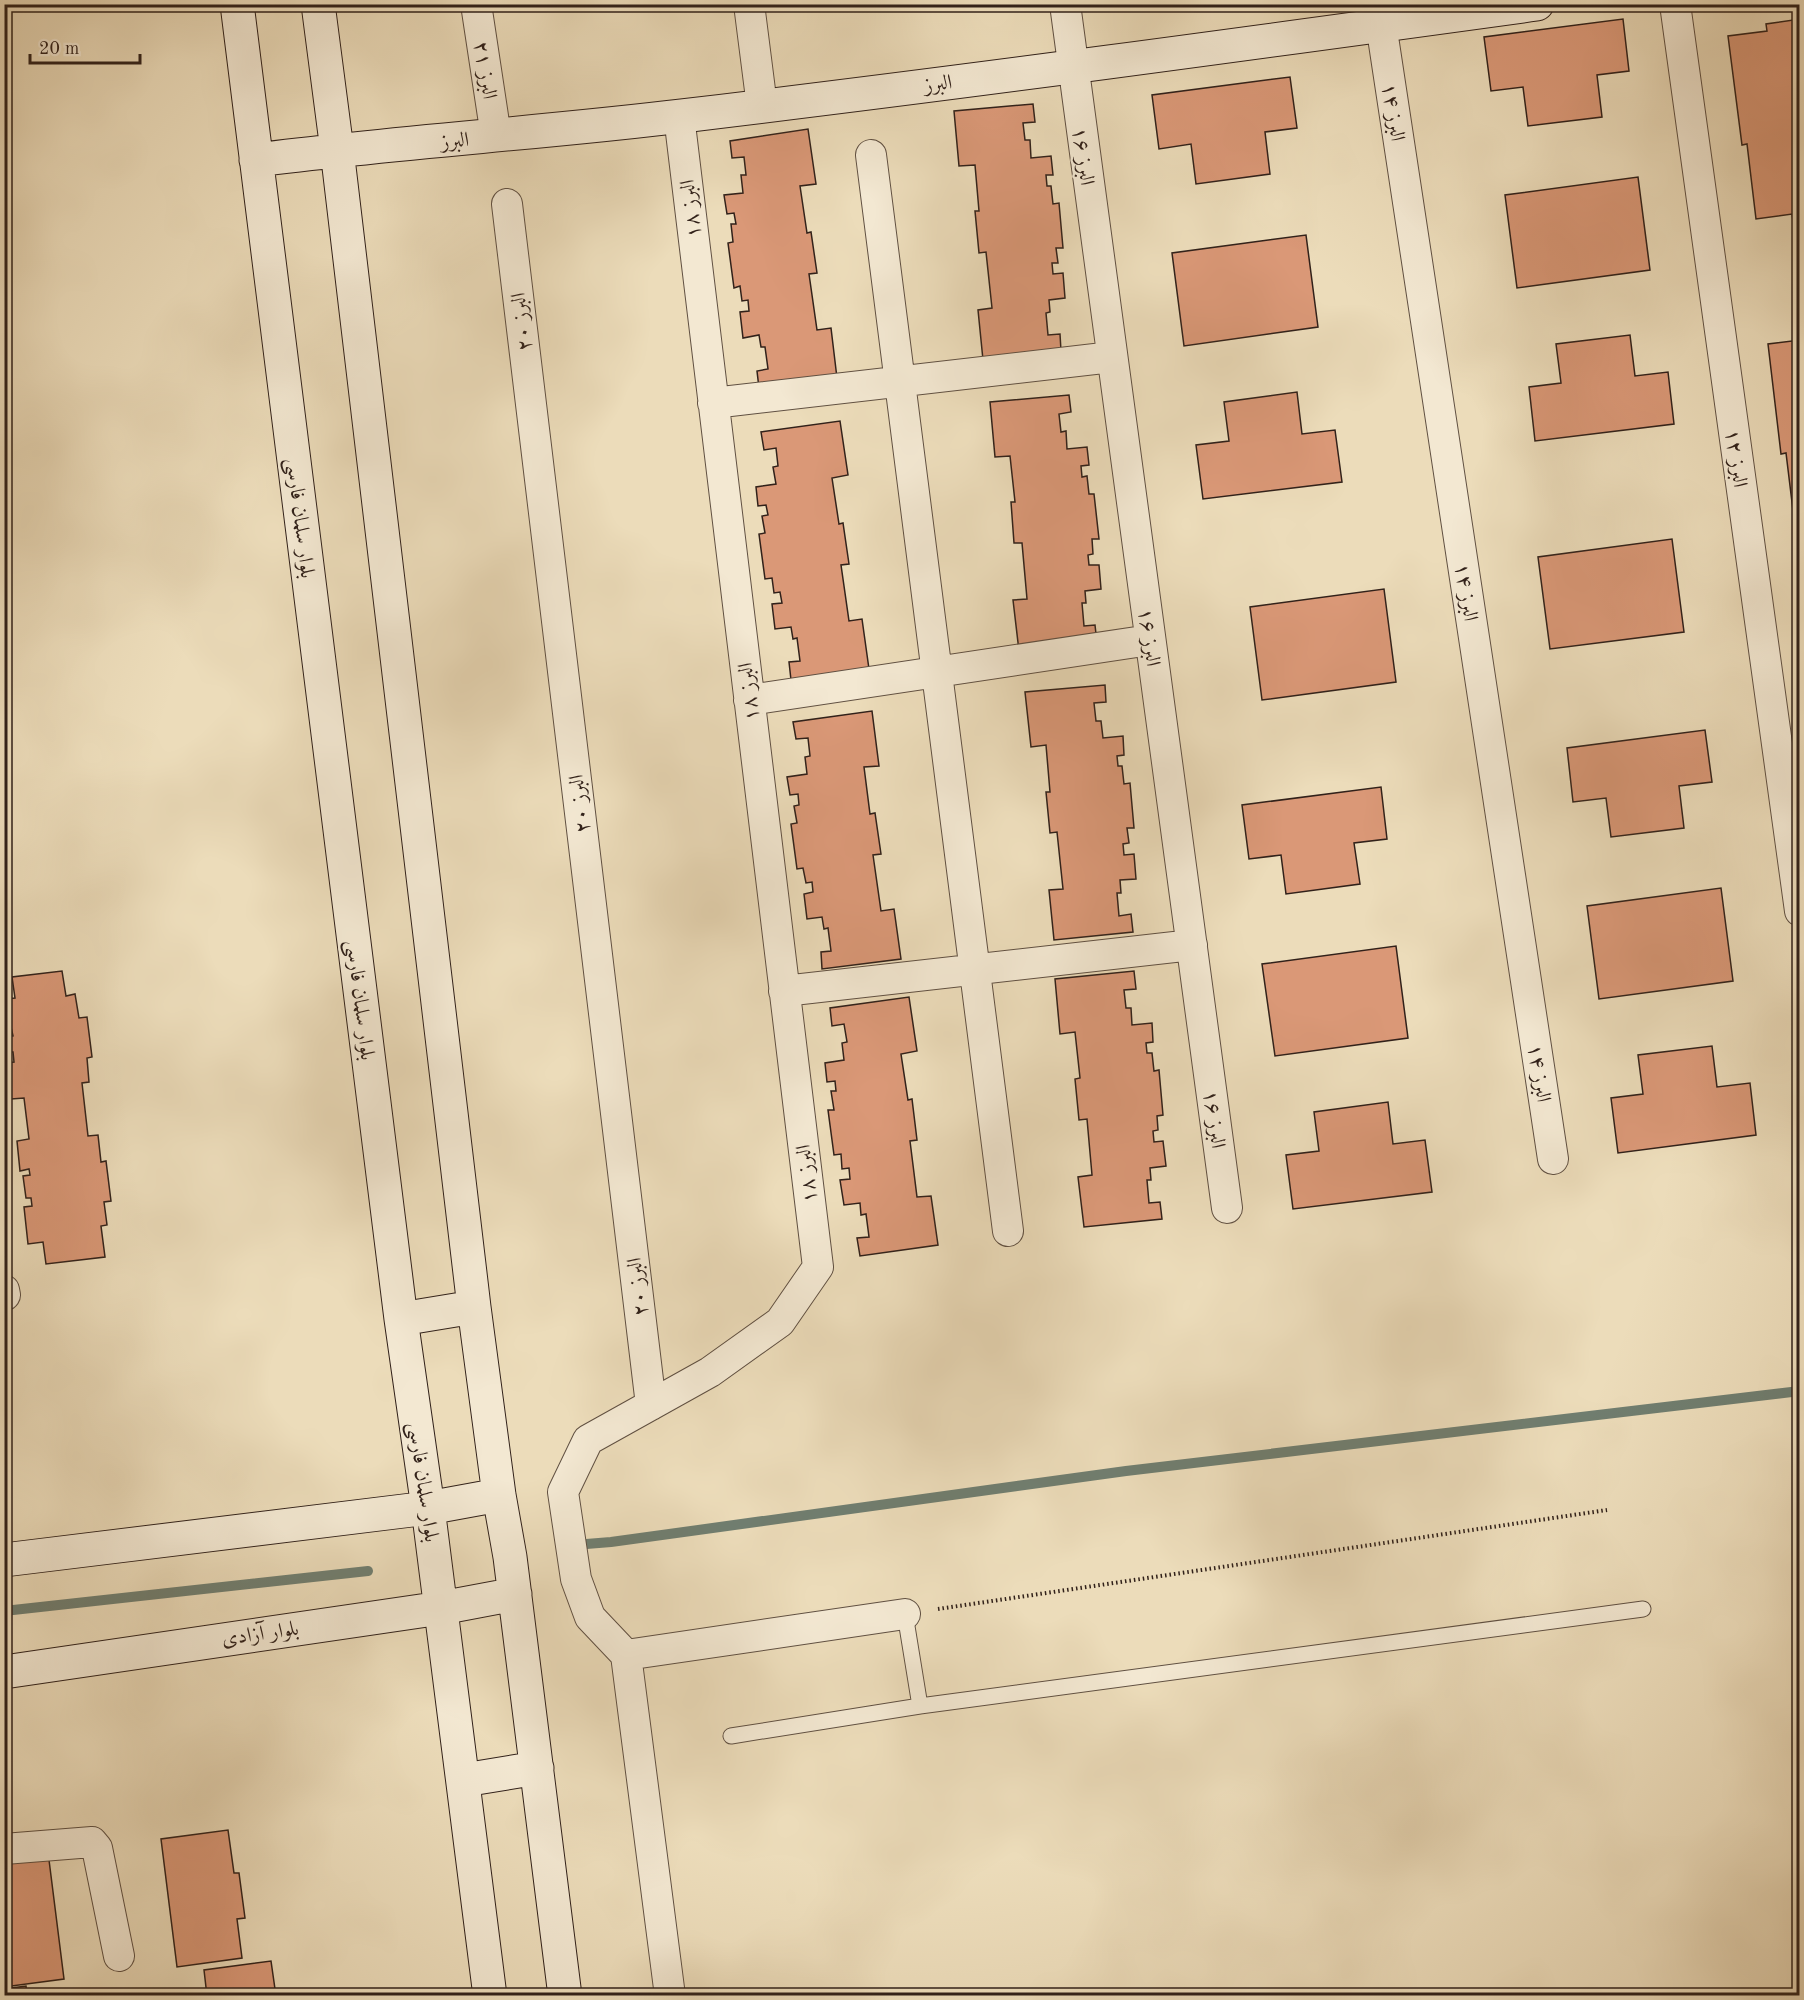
<svg xmlns="http://www.w3.org/2000/svg" width="1804" height="2000" font-family="'Old Standard TT',Amiri,serif">
  <style>
    .lines { fill: none; stroke-linecap: round; stroke-linejoin: round }
    .stream { stroke: #707e70; stroke-width: 10 }
    .building { fill: #da9877; stroke: #31211a; stroke-width: 1.5 }
    .lane-casing { stroke: #605042; stroke-width: 17 }
    .street-casing { stroke: #605042; stroke-width: 32 }
    .secondary-casing { stroke: #31211a; stroke-width: 35 }
    .path { stroke: #31211a; stroke-width: 4; stroke-dasharray: 1.5 3; stroke-linecap: butt }
    .lane { stroke: #f3e8d2; stroke-width: 15 }
    .street { stroke: #f3e8d2; stroke-width: 30 }
    .secondary { stroke: #f3e8d2; stroke-width: 33 }
    .labels { text-anchor: middle; stroke-width: 4.5; stroke-linejoin: round; paint-order: stroke }
    .street-label { font-size: 21px; fill: #31211a; stroke: #f3e8d2 }
  </style>
  <rect width="100%" height="100%" fill="#ecdcba"/>
  <filter id="stains"><feTurbulence type="fractalNoise" baseFrequency=".00333" numOctaves="4"/><feColorMatrix values="0 0 0 0 .2 0 0 0 0 .09 0 0 0 0 .02 0 0 0 .5 -.17"/></filter>
  <radialGradient id="worn" r=".72"><stop offset=".6" stop-color="#630" stop-opacity="0"/><stop offset="1" stop-color="#630" stop-opacity=".3"/></radialGradient>
  <g class="lines">
    <!-- stream -->
    <path class="stream" d="M574,1545L611,1542L1126,1471L1800,1391
      M4,1611L368,1571"/>
  </g>
  <!-- building -->
  <path class="building" d="M1623,19L1629,71L1597,75L1602,117L1528,126L1523,87L1491,91L1484,37Z
    M1800,19V220L1793,221L1792,214L1756,219L1747,144L1742,145L1728,36L1767,31L1766,24Z
    M1290,77L1297,128L1265,132L1270,174L1196,184L1191,144L1159,149L1152,95Z
    M1033,104L1035,122L1023,123L1025,140H1030L1031,158L1051,156L1053,175H1046L1047,186H1051L1053,204L1059,203L1063,248H1056L1058,263H1052L1053,274L1063,273L1065,298L1049,300L1050,312L1046,313L1048,335L1060,334L1061,351L983,360L978,310L992,308L986,252L979,253L975,211H979L975,165L959,166L954,111Z
    M808,129L816,184L800,186L807,233L811,232L817,273L809,274L817,330L831,328L837,378L759,388L757,371L768,369L765,347H761L759,335L743,338L740,312L749,311L748,300L742,301L740,286L734,288L728,243L733,242L731,224H736L734,213L727,214L724,195L743,193L741,175H746L744,157L732,158L730,141Z
    M1638,177L1650,270L1517,288L1505,195Z
    M1306,235L1318,327L1184,346L1172,253Z
    M1630,335L1635,376L1668,372L1674,424L1535,441L1529,387L1561,383L1556,344Z
    M1800,340V526L1795,527L1786,453L1781,454L1768,344Z
    M1297,392L1302,434L1335,430L1342,482L1203,499L1196,445L1229,441L1224,402Z
    M1069,395L1071,412L1059,414L1061,432L1066,431L1067,449L1087,447L1089,465L1081,466L1082,477L1087,476L1089,494H1094L1099,539H1092L1093,554L1088,555L1089,565H1099L1101,589L1085,591L1086,603H1082L1084,626L1095,625L1097,643L1019,651L1013,600L1027,599L1022,543H1014L1011,502H1015L1010,456L995,457L990,402Z
    M840,421L848,475L832,478L839,524L843,523L849,564L841,565L849,621L862,619L869,669L791,680L789,662L800,661L797,638L793,639L791,627L775,629L772,604L782,603L780,592L774,593L772,578L765,579L759,534L765,533L762,516L768,515L766,505L758,506L756,487L776,484L773,467L778,466L776,448L764,450L761,432Z
    M1672,539L1684,632L1550,649L1538,557Z
    M1384,589L1396,682L1262,700L1250,607Z
    M1105,685L1106,702L1094,703L1096,721H1101L1103,738L1123,736L1124,755L1117,756L1118,766H1122L1124,784L1130,783L1134,828H1127L1129,843L1123,844L1124,855L1134,854L1136,879L1120,880L1121,893H1117L1119,916L1131,914L1133,932L1054,940L1049,890L1063,889L1057,832L1050,833L1046,792H1050L1046,745L1031,747L1025,692Z
    M872,711L879,766L864,767L870,814L875,813L881,854L873,855L881,911L894,909L901,959L822,969L821,952L831,951L828,928L824,929L822,917L807,919L804,894L813,892L812,882L806,883L803,868L797,869L791,824L797,823L794,806L799,805L798,794L790,795L787,777L807,774L805,757L810,756L808,738L796,739L793,722Z
    M1705,730L1712,782L1679,786L1684,828L1611,837L1606,798L1573,802L1567,748Z
    M1381,787L1387,839L1354,843L1360,884L1286,894L1281,855L1249,859L1242,805Z
    M1721,888L1733,981L1599,999L1587,906Z
    M1396,946L1408,1038L1275,1056L1262,964Z
    M62,971L66,996L75,994L79,1018L87,1017L92,1057L87,1058L89,1082L82,1083L88,1136L98,1135L101,1162L106,1161L111,1201L104,1202L107,1225L101,1226L105,1257L46,1264L43,1242L28,1244L24,1207L32,1206L31,1198H26L23,1176L30,1175L29,1169L20,1171L17,1141L29,1139L24,1098L11,1099L6,1063L14,1062L13,1052H9L7,1037L13,1036L11,1027L4,1028V999L15,998L12,977Z
    M1134,971L1136,989L1124,990L1126,1008H1131L1132,1025L1152,1023L1153,1042L1146,1043L1147,1053H1152L1154,1071L1159,1070L1163,1115L1157,1116L1158,1130L1153,1131L1154,1142L1163,1141L1166,1166L1150,1168L1151,1180H1147L1149,1203L1160,1202L1162,1219L1084,1227L1078,1177L1092,1175L1087,1119L1079,1120L1075,1079L1080,1078L1075,1032L1060,1034L1055,979Z
    M909,997L917,1051L901,1054L908,1100L912,1099L917,1140L910,1141L917,1197L931,1196L938,1245L860,1256L857,1238L869,1237L866,1214L861,1215L860,1203L844,1205L840,1180L850,1179L849,1168L842,1169L841,1154L834,1155L828,1110H834L831,1091H836L835,1081L827,1082L825,1063L844,1060L842,1043L847,1042L844,1024L832,1026L830,1008Z
    M1712,1046L1717,1087L1750,1083L1756,1135L1618,1153L1611,1098L1643,1094L1638,1055Z
    M1388,1102L1393,1144L1425,1140L1432,1192L1293,1209L1286,1155L1319,1151L1314,1112Z
    M228,1830L234,1873H239L245,1918L237,1919L242,1958L177,1967L161,1839Z
    M48,1852L64,1979L4,1987V1857Z
    M271,1961L276,1996H207L204,1970Z
    M26,1986L27,1996H4V1989Z"/>
  <g class="lines">
    <!-- lane casing -->
    <g class="lane-casing">
      <path id="lane" d="M905,1614L920,1706
        M731,1736L920,1706L1643,1609"/>
    </g>
    <!-- street casing -->
    <g class="street-casing">
      <path id="street" d="M476,4L496,136
        M749,4L762,106
        M1065,4L1227,1208
        M1378,4L1553,1159
        M1675,4L1800,911
        M871,155L1008,1231
        M507,204L651,1405
        M713,403L1112,357
        M749,700L1150,640
        M784,991L1192,945
        M4,1290L5,1295
        M626,1655L590,1617L576,1579L563,1492L588,1440L710,1372L780,1322L818,1267L679,116
        M4,1849L92,1842L97,1848L119,1956
        M670,1996L626,1655L905,1614"/>
    </g>
    <!-- secondary casing -->
    <g class="secondary-casing">
      <path id="secondary" d="M237,4L401,1319L428,1508L490,1996
        M318,4L337,150L474,1307L499,1495L510,1557L565,1996
        M256,160C398,142 540,133 682,116C967,82 1252,43 1537,4
        M401,1319L474,1307
        M4,1560L428,1508L499,1495
        M4,1672L441,1608L515,1594
        M464,1780L537,1768"/>
    </g>
    <!-- path -->
    <path class="path" d="M938,1609L1607,1510"/>
    <!-- lane -->
    <use href="#lane" class="lane"/>
    <!-- street -->
    <use href="#street" class="street"/>
    <!-- secondary -->
    <use href="#secondary" class="secondary"/>
  </g>
  <g class="labels">
    <!-- street labels -->
    <g class="street-label">
      <text transform="translate(486 70) rotate(81)" y="7">البرز ۲۱</text>
      <text transform="translate(938 83) rotate(-7)" y="7">البرز</text>
      <text transform="translate(1394 112) rotate(81)" y="7">البرز ۱۴</text>
      <text transform="translate(455 140) rotate(-5)" y="7">البرز</text>
      <text transform="translate(1084 156) rotate(82)" y="7">البرز ۱۶</text>
      <text transform="translate(690 209) rotate(-97)" y="7">البرز ۱۸</text>
      <text transform="translate(521 322) rotate(-97)" y="7">البرز ۲۰</text>
      <text transform="translate(1737 458) rotate(82)" y="7">البرز ۱۲</text>
      <text transform="translate(301 518) rotate(83)" y="7">بلوار سلمان فارسی</text>
      <text transform="translate(1467 592) rotate(81)" y="7">البرز ۱۴</text>
      <text transform="translate(1150 637) rotate(82)" y="7">البرز ۱۶</text>
      <text transform="translate(748 692) rotate(-97)" y="7">البرز ۱۸</text>
      <text transform="translate(579 804) rotate(-97)" y="7">البرز ۲۰</text>
      <text transform="translate(361 1000) rotate(83)" y="7">بلوار سلمان فارسی</text>
      <text transform="translate(1540 1073) rotate(81)" y="7">البرز ۱۴</text>
      <text transform="translate(1215 1119) rotate(82)" y="7">البرز ۱۶</text>
      <text transform="translate(806 1174) rotate(-97)" y="7">البرز ۱۸</text>
      <text transform="translate(637 1287) rotate(-97)" y="7">البرز ۲۰</text>
      <text transform="translate(424 1482) rotate(82)" y="7">بلوار سلمان فارسی</text>
      <text transform="translate(260 1633) rotate(-8)" y="7">بلوار آزادی</text>
    </g>
  </g>
  <!-- margin -->
  <rect width="1804" height="2000" fill="none" stroke="#ecdcba" stroke-width="24"/>
  <rect x="6" y="6" width="1792" height="1988" fill="none" stroke="#31211a" stroke-width="3"/>
  <rect x="12" y="12" width="1780" height="1976" fill="none" stroke="#31211a" stroke-width="1.5"/>
  <!-- scale -->
  <path d="M30 54v9h110v-9" fill="none" stroke="#31211a" stroke-width="3"/>
  <text x="39" y="54" font-size="18" fill="#31211a" stroke="#f3e8d2" stroke-width="4.5" paint-order="stroke">20 m</text>
  <rect width="100%" height="100%" filter="url(#stains)"/>
  <rect width="100%" height="100%" fill="url(#worn)"/>
</svg>
